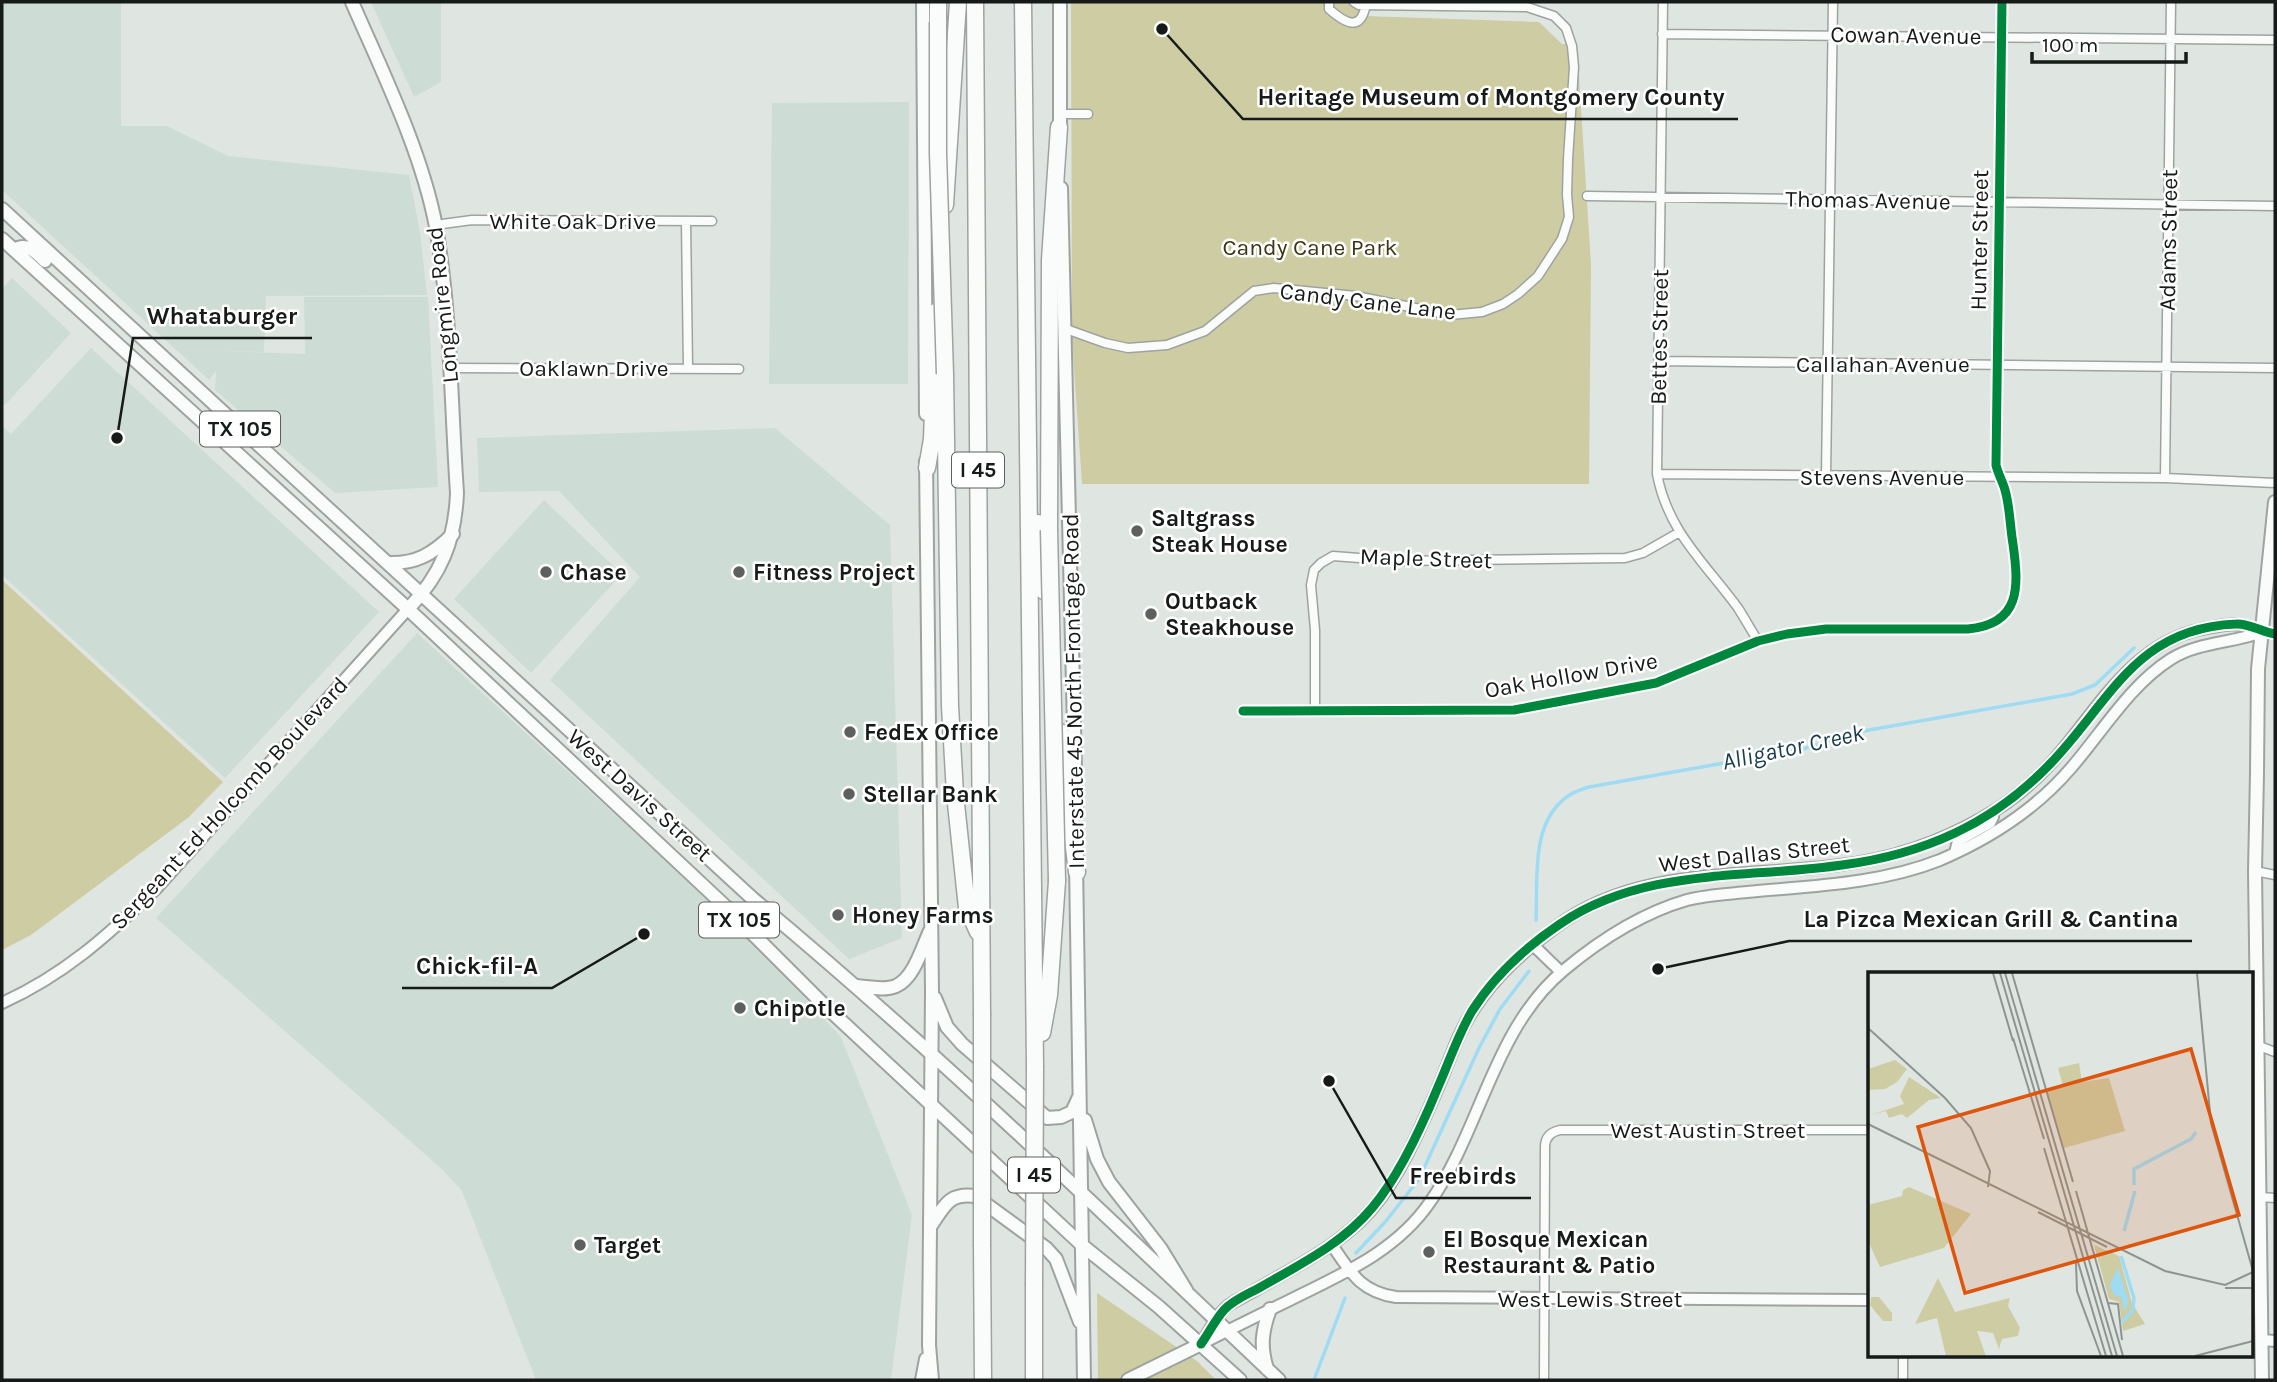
<svg xmlns="http://www.w3.org/2000/svg" width="2277" height="1382" font-family="Karla,sans-serif">
  <style>
    .built { fill: #cddcd4 }
    .green { fill: #cecca3 }
    .lines { fill: none; stroke-linecap: round; stroke-linejoin: round }
    .stream { stroke: #9fdbf3; stroke-width: 3.5 }
    .minor-casing { stroke: #9ea3a0; stroke-width: 11 }
    .tertiary-casing { stroke: #9ea3a0; stroke-width: 14 }
    .secondary-casing { stroke: #9ea3a0; stroke-width: 16 }
    .primary-casing { stroke: #9ea3a0; stroke-width: 16 }
    .motorway-casing { stroke: #9ea3a0; stroke-width: 19 }
    .minor { stroke: #fafbfb; stroke-width: 8 }
    .tertiary { stroke: #fafbfb; stroke-width: 10 }
    .secondary { stroke: #fafbfb; stroke-width: 12 }
    .primary { stroke: #fafbfb; stroke-width: 12 }
    .motorway { stroke: #fafbfb; stroke-width: 16 }
    .motorway-bridge-casing { stroke: #9ea3a0; stroke-width: 19; stroke-linecap: butt }
    .motorway-bridge { stroke: #fafbfb; stroke-width: 16 }
    .cycleway-casing { stroke: #fff; stroke-width: 13 }
    .cycleway { stroke: #00873e; stroke-width: 9 }
    .poi-dot { fill: #5c615f; stroke: #fff; stroke-width: 2.5 }
    .labels { text-anchor: middle; stroke-width: 5; stroke-linejoin: round; paint-order: stroke }
    .shield { fill: #fff; stroke: #5c5f5d; stroke-width: 2 }
    .shield-label { font-size: 21px; font-weight: bold; fill: #161a18 }
    .street-label { font-size: 23px; fill: #161a18; stroke: #fff }
    .park-label { font-size: 23px; fill: #3b3615; stroke: #fff }
    .poi-label { font-size: 23px; font-weight: bold; fill: #161a18; stroke: #fff; text-anchor: start }
    .water-label { font-size: 24px; font-style: italic; fill: #173c4c; stroke: #fff }
    .inset-river { fill: none; stroke: #9fdbf3; stroke-width: 3.5 }
    .inset-road { fill: none; stroke: #8f9491; stroke-width: 2 }
    .view { fill: #de560d; fill-opacity: 0.15; stroke: #de560d; stroke-width: 3.5 }
    .inset-edge { fill: none; stroke: #161a18; stroke-width: 3.5 }
    .leader { fill: none; stroke: #161a18; stroke-width: 2.5 }
    .callout-dot { fill: #161a18; stroke: #fff; stroke-width: 2.5 }
    .callout-label { font-size: 24px; text-anchor: middle; font-weight: bold; fill: #161a18; stroke: #fff; stroke-width: 5; stroke-linejoin: round; paint-order: stroke }
  </style>
  <rect width="100%" height="100%" fill="#dfe6e2"/>
  <!-- built -->
  <path class="built" d="M2,2H121V126H167L228,156L409,175L420,232L427,295L266,296L264,352L216,351L305,354L304,297H428L438,487L335,493L215,390L216,371L209,380L2,190Z
    M371,2H441V82L414,97Z
    M909,102L908,384H769L772,103Z
    M12,278L71,333L5,405L2,402V289Z
    M91,348L379,612L225,778L2,575V426L11,434Z
    M775,428L890,525L902,938L849,959L550,680L640,577L559,491L479,492L477,438Z
    M544,500L622,574L531,673L454,599Z
    M417,633L746,935L841,1037L912,1215L891,1380H536L462,1191L443,1170L156,918Z"/>
  <!-- green -->
  <path class="green" d="M1071,2H1366V16L1539,22L1562,44H1577L1591,265L1589,484H1082L1072,340Z
    M2,580L223,782L189,817L31,935L2,950Z
    M1097,1293L1197,1361L1216,1380H1098Z"/>
  <g class="lines">
    <!-- stream -->
    <path class="stream" d="M1536,920C1538,879 1530,822 1568,796C1574,792 1582,789 1589,787L1803,749L1858,732L2072,694L2095,685L2134,648
      M1356,1253L1386,1221L1419,1179L1479,1048L1500,1009L1529,971
      M1314,1380L1345,1298"/>
    <!-- minor casing -->
    <g class="minor-casing">
      <path id="minor" d="M1329,2V9C1346,24 1361,32 1366,4
        M1663,2L1657,474C1668,532 1705,563 1738,608C1745,619 1751,630 1758,641
        M1662,34L2275,40
        M1060,114H1088
        M1587,196L2275,206
        M686,221L688,368
        M435,225L472,220L712,221
        M1066,329L1105,343L1128,348L1167,345L1205,331L1254,291L1274,288L1356,296L1450,315L1482,312L1503,304L1518,294L1538,276L1562,239L1569,217L1567,195L1568,159L1574,67L1572,46L1566,28L1554,16L1527,7L1359,5L1354,2
        M1659,361L2275,368
        M449,368L739,369
        M1657,474L2165,478L2275,483
        M1826,476L1833,2
        M2165,478L2171,2
        M2262,632L2275,634
        M1243,711L1514,710L1656,683L1758,641L1787,634L1826,629H1968C2021,624 2019,587 2013,544C2010,527 2010,507 2005,490C2003,482 1998,474 1996,465L2002,2
        M1315,711V630L1311,585L1314,570L1321,563L1333,556L1398,561L1625,558L1643,553L1678,533
        M2255,871L2275,875
        M2259,1046L2275,1052
        M2260,1197L2275,1198
        M1903,1356V1380
        M1544,1380L1545,1147C1545,1137 1551,1132 1560,1130H1869"/>
    </g>
    <!-- tertiary casing -->
    <g class="tertiary-casing">
      <path id="tertiary" d="M1955,853L1958,841L1990,823L1993,817
        M1533,945L1561,972
        M2,1003C64,975 107,936 155,890L408,609
        M1332,1245C1351,1273 1361,1292 1396,1297L1869,1300
        M2262,1340L2275,1341
        M1203,1343C1231,1329 1259,1315 1288,1301C1340,1275 1396,1252 1430,1202C1481,1130 1493,1029 1564,970C1600,940 1642,913 1687,900C1706,895 1727,894 1747,892C1811,886 1880,884 1940,860C1989,839 2036,809 2071,768C2103,731 2130,685 2171,659C2198,642 2233,643 2262,632
        M1201,1344C1209,1332 1217,1314 1229,1305C1238,1299 1249,1294 1259,1288C1298,1265 1340,1245 1371,1210C1399,1178 1420,1129 1437,1090C1449,1063 1457,1034 1474,1009C1495,976 1524,951 1556,927C1637,866 1745,878 1840,865C1891,859 1938,843 1982,818C2008,804 2032,784 2052,762C2097,712 2130,644 2202,629C2229,624 2236,621 2262,632"/>
    </g>
    <!-- secondary casing -->
    <g class="secondary-casing">
      <path id="secondary" d="M352,2C382,71 422,152 436,227C451,314 451,405 457,493C455,541 441,575 408,609
        M923,2L926,414
        M1060,134V2
        M1061,188L1076,810
        M926,461L932,991L929,1345L932,1380
        M1076,863L1084,1380
        M857,986C869,987 884,991 896,986C914,978 922,948 930,931
        M935,998L947,1027L962,1044L1047,1118L1061,1117L1072,1112L1079,1097
        M1085,1120L1097,1159L1109,1182L1161,1249L1186,1290
        M932,1224C945,1205 949,1193 975,1196L1046,1248L1056,1259L1080,1322
        M922,1380L926,1359"/>
    </g>
    <!-- primary casing -->
    <g class="primary-casing">
      <path id="primary" d="M2,209L752,898C935,1050 1106,1216 1279,1380
        M2,239L408,609L726,907L822,1003L1083,1246L1159,1307L1240,1380
        M14,250C27,242 36,252 45,261
        M388,563C416,564 433,554 453,534
        M1267,1369C1260,1346 1262,1331 1270,1309
        M1128,1380L1201,1344
        M2262,1380L2255,871L2257,773L2258,669L2275,502"/>
    </g>
    <!-- motorway casing -->
    <g class="motorway-casing">
      <path id="motorway" d="M975,2L982,1013
        M1023,2L1035,1066
        M938,22V2
        M945,205L958,2
        M945,374L950,706L955,794L967,908L978,932
        M927,468L932,439L937,311
        M1038,523L1044,591
        M1049,530L1050,260L1059,127
        M1060,732L1077,872
        M1042,1033L1049,995L1057,881
        M982,1246L983,1380
        M1034,1380V1285"/>
    </g>
    <!-- minor -->
    <use href="#minor" class="minor"/>
    <!-- tertiary -->
    <use href="#tertiary" class="tertiary"/>
    <!-- secondary -->
    <use href="#secondary" class="secondary"/>
    <!-- primary -->
    <use href="#primary" class="primary"/>
    <!-- motorway -->
    <use href="#motorway" class="motorway"/>
    <!-- motorway-bridge casing -->
    <g class="motorway-bridge-casing">
      <path id="motorway-bridge" d="M938,22V153L945,374
        M1049,530L1057,881
        M982,1246V1013
        M1034,1285L1035,1066"/>
    </g>
    <!-- motorway-bridge -->
    <use href="#motorway-bridge" class="motorway-bridge"/>
    <!-- cycleway casing -->
    <g class="cycleway-casing">
      <path id="cycleway" d="M1243,711L1514,710L1656,683L1758,641L1787,634L1826,629H1968C2021,624 2019,587 2013,544C2010,527 2010,507 2005,490C2003,482 1998,474 1996,465L2002,2
        M1201,1344C1209,1333 1215,1320 1224,1310C1233,1300 1248,1294 1259,1288C1299,1265 1342,1244 1372,1208C1399,1176 1422,1126 1438,1087C1449,1062 1458,1035 1472,1011C1494,976 1526,947 1560,924C1643,867 1747,879 1842,865C1881,860 1919,850 1955,833C1991,816 2022,793 2050,764C2110,702 2135,628 2236,624C2248,623 2262,632 2275,634"/>
    </g>
    <!-- cycleway -->
    <use href="#cycleway" class="cycleway"/>
  </g>
  <!-- markers -->
  <g class="poi-dot">
    <circle cx="1137" cy="531" r="7"/>
    <circle cx="546" cy="572" r="7"/>
    <circle cx="739" cy="572" r="7"/>
    <circle cx="1151" cy="614" r="7"/>
    <circle cx="850" cy="732" r="7"/>
    <circle cx="849" cy="794" r="7"/>
    <circle cx="838" cy="915" r="7"/>
    <circle cx="740" cy="1008" r="7"/>
    <circle cx="580" cy="1245" r="7"/>
    <circle cx="1429" cy="1252" r="7"/>
  </g>
  <g class="labels">
    <!-- shield labels -->
    <g class="shield">
      <rect x="200" y="411.5" width="80" height="35" rx="5"/>
      <rect x="952" y="452.5" width="52" height="35" rx="5"/>
      <rect x="699" y="902.5" width="80" height="35" rx="5"/>
      <rect x="1008" y="1157.5" width="52" height="35" rx="5"/>
    </g>
    <g class="shield-label">
      <text x="240" y="436">TX 105</text>
      <text x="978" y="477">I 45</text>
      <text x="739" y="927">TX 105</text>
      <text x="1034" y="1182">I 45</text>
    </g>
    <!-- street labels -->
    <g class="street-label">
      <text transform="translate(1906 35) rotate(1)" y="8">Cowan Avenue</text>
      <text transform="translate(1868 200) rotate(1)" y="8">Thomas Avenue</text>
      <text x="573" y="229">White Oak Drive</text>
      <text transform="translate(1979 240) rotate(-89)" y="8">Hunter Street</text>
      <text transform="translate(2168 240) rotate(-89)" y="8">Adams Street</text>
      <text transform="translate(1368 301) rotate(7)" y="8">Candy Cane Lane</text>
      <text transform="translate(442 305) rotate(-96)" y="8">Longmire Road</text>
      <text transform="translate(1659 337) rotate(-89)" y="8">Bettes Street</text>
      <text x="1883" y="372">Callahan Avenue</text>
      <text x="594" y="376">Oaklawn Drive</text>
      <text x="1882" y="485">Stevens Avenue</text>
      <text transform="translate(1426 558) rotate(2)" y="8">Maple Street</text>
      <text transform="translate(1571 675) rotate(-10)" y="8">Oak Hollow Drive</text>
      <text transform="translate(1073 691) rotate(-91)" y="8">Interstate 45 North Frontage Road</text>
      <text transform="translate(640 795) rotate(42)" y="8">West Davis Street</text>
      <text transform="translate(229 803) rotate(-47)" y="8">Sergeant Ed Holcomb Boulevard</text>
      <text transform="translate(1754 854) rotate(-6)" y="8">West Dallas Street</text>
      <text x="1708" y="1138">West Austin Street</text>
      <text x="1590" y="1307">West Lewis Street</text>
    </g>
    <!-- park labels -->
    <g class="park-label">
      <text x="1310" y="255">Candy Cane Park</text>
    </g>
    <!-- poi labels -->
    <g class="poi-label">
      <text x="1151" y="526">Saltgrass<tspan x="1151" dy="26">Steak House</tspan></text>
      <text x="560" y="580">Chase</text>
      <text x="753" y="580">Fitness Project</text>
      <text x="1165" y="609">Outback<tspan x="1165" dy="26">Steakhouse</tspan></text>
      <text x="864" y="740">FedEx Office</text>
      <text x="863" y="802">Stellar Bank</text>
      <text x="852" y="923">Honey Farms</text>
      <text x="754" y="1016">Chipotle</text>
      <text x="1443" y="1247">El Bosque Mexican<tspan x="1443" dy="26">Restaurant &amp; Patio</tspan></text>
      <text x="594" y="1253">Target</text>
    </g>
    <!-- water labels -->
    <g class="water-label">
      <text transform="translate(1793 747) rotate(-12)" y="8">Alligator Creek</text>
    </g>
  </g>
  <!-- overview -->
  <g transform="translate(1868 972)">
    <rect width="385" height="385" fill="#dfe6e2"/>
    <path d="M27,88L39,97L29,110L17,117L0,118V97ZM211,91L214,110L241,106L257,159L196,176L178,119L195,114L190,96ZM41,105L73,126L61,128L39,146L34,142L21,146L18,139L0,144L36,132L32,124ZM41,215L103,242L76,276L12,295L0,269V233L34,224L35,218ZM226,273L251,284L264,331L277,352L255,359L251,330L241,327ZM70,306L87,340L142,326L140,334L152,356L150,364L134,367L131,377L125,361L109,359L118,384H78L69,346L47,352ZM3,325H11L24,341V349H15L2,333Z" fill="#cecca3"/>
    <path d="M250,296L261,330L256,340L254,326L245,322L242,312Z" fill="#9fdbf3"/>
    <path class="inset-river" d="M266,213V197L323,167L328,160M256,259L267,219M253,284L266,326L265,338L254,350"/>
    <path class="inset-road" d="M125,1L145,69M132,1L244,384M137,1L249,384M144,1L205,210M329,1L343,151L385,299M0,56L77,126L103,156L122,199L120,215M145,66L176,167M0,152L297,299L357,313L385,300M176,176L238,384M208,219L255,384M170,240L239,275M208,291L209,319L233,384M357,316H385M240,331L250,332L254,368M327,384L385,369"/>
    <path class="view" d="M323,77L371,243L97,321L50,155Z"/>
    <rect width="385" height="385" class="inset-edge"/>
  </g>
  <!-- callouts -->
  <path class="leader" d="M1162 29L1243 119H1738M117 438L133 338H312M1658 969L1789 941H2192M644 934L552 988H402M1329 1081L1396 1198H1531"/>
  <g class="callout-dot">
    <circle cx="1162" cy="29" r="7"/>
    <circle cx="117" cy="438" r="7"/>
    <circle cx="1658" cy="969" r="7"/>
    <circle cx="644" cy="934" r="7"/>
    <circle cx="1329" cy="1081" r="7"/>
  </g>
  <g class="callout-label">
    <text x="1491" y="105">Heritage Museum of Montgomery County</text>
    <text x="222" y="324">Whataburger</text>
    <text x="1991" y="927">La Pizca Mexican Grill &amp; Cantina</text>
    <text x="477" y="974">Chick-fil-A</text>
    <text x="1463" y="1184">Freebirds</text>
  </g>
  <!-- border -->
  <rect width="2277" height="1382" fill="none" stroke="#161a18" stroke-width="7"/>
  <!-- scale -->
  <path d="M2032 52v10h154v-10" fill="none" stroke="#161a18" stroke-width="3.5"/>
  <text x="2042" y="52" font-size="21" fill="#161a18" stroke="#ffffff" stroke-width="5" paint-order="stroke">100 m</text>
</svg>
